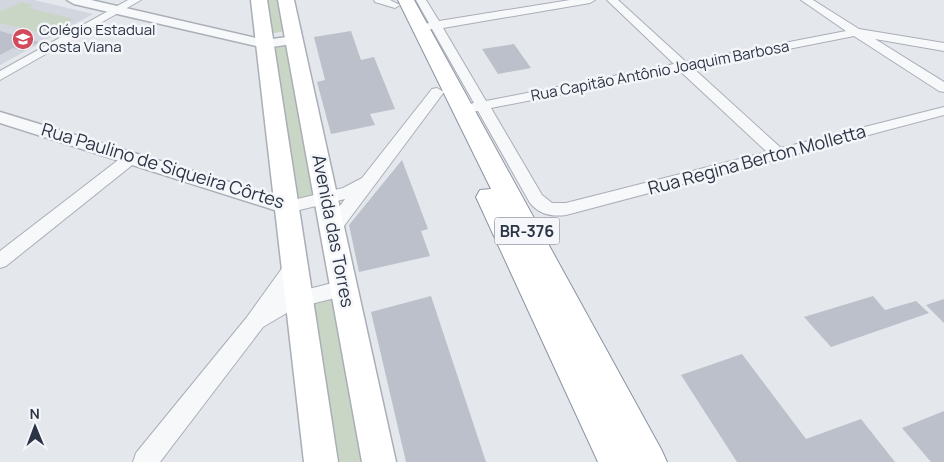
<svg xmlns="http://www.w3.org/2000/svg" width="944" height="462" font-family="Manrope,sans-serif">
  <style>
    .built { fill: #d2d6de }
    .green { fill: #c9d6c5 }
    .building { fill: #bbc0ca }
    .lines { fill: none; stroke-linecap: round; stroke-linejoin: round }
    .minor-casing { stroke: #a9aeb7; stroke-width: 2 }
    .tertiary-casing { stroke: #a9aeb7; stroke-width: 3 }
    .secondary-casing { stroke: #a9aeb7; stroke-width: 3 }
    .trunk-casing { stroke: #8b94a3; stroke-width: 2 }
    .minor { fill: #f7f8fa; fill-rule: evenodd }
    .tertiary { fill: #f7f8fa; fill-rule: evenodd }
    .secondary { fill: #fff; fill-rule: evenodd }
    .trunk { fill: #fff; fill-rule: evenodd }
    .labels { text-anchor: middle; stroke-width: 5; stroke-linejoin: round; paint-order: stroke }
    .far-poi-label { font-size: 15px; fill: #2b3445; stroke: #f4f6f9; text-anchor: start }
    .far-street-label { font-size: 15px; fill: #2b3445; stroke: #f4f6f9 }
    .shield { fill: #f4f6f9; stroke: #676e7b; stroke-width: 1 }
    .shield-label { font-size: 16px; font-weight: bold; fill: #2b3445 }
    .street-label { font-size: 18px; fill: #2b3445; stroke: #f4f6f9 }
  </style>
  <rect width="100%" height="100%" fill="#e4e7ec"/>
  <!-- built -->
  <path class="built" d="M0,0H34L93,14L0,65Z"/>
  <!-- green -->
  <path class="green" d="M264,0H280L286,31L269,34Z
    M21,2L33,5L19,13L28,8L74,19L46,34L0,23V12Z
    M288,46L315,195L296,198L270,49Z
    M333,297L365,462H333L310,303Z"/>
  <!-- building -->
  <path class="building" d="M0,31L39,42L22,51L13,48L0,55Z
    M351,31L361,60L374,57L395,109L370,114L375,125L331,134L317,82L325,80L314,37Z
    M514,44L531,68L498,74L482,49Z
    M402,160L428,229L421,231L430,256L359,272L349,225Z
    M431,296L486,462H406L371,312Z
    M873,296L885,310L916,301L929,313L831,347L804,317Z
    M944,299V323L926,305Z
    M742,354L806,439L861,419L895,462H737L681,375Z
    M944,411V462H931L902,428Z"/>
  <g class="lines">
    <!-- minor casing -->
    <g class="minor-casing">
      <path id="minor" d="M128,0H141L0,80V71Z
        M374,0H390L400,5L395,8L375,2Z
        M416,0H426L439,21L570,0H595L590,3L443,28L486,101L674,64L607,0H618L686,62L846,31L801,0H813L859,29L944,43V51L875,39L944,82V92L939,91L854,36L693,68L781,148L944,107V115L566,215C552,217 539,214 530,203L478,111L471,112L464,108L466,105L474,103L432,29L426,30L420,27L422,25L429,23ZM680,71L767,152L566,203H552L542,195L491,108Z
        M437,88L444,92L338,234L332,236L326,234L323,229L345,199L287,213L281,211L279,207L281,203L343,188L362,178L432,89Z
        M131,153L136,154L139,158L136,162L6,266L0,268V251L126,154Z
        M295,258L302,260L304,265L285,295L344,280L351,282L354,288L351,294L295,308L263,327L160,462H133L136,453L247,317L288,260Z"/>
    </g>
    <!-- tertiary casing -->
    <g class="tertiary-casing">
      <path id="tertiary" d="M67,0H91L265,40L294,36L299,37L301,40L299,43L265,48L74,4Z
        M0,112L294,202L297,207L294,212L287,214L0,123Z"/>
    </g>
    <!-- secondary casing -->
    <g class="secondary-casing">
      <path id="secondary" d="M251,0H267L338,462H304Z
        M278,0H294L396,462H362Z"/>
    </g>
    <!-- trunk casing -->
    <g class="trunk-casing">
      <path id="trunk" d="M398,0H414L661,449L667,462H598L476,197L480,190L491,189Z"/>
    </g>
    <!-- minor -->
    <use href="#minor" class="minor"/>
    <!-- tertiary -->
    <use href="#tertiary" class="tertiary"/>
    <!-- secondary -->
    <use href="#secondary" class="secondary"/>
    <!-- trunk -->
    <use href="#trunk" class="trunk"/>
  </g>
  <!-- icons -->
  <defs>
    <g id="school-disc" transform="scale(1.125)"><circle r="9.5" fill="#d1495b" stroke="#f4f6f9"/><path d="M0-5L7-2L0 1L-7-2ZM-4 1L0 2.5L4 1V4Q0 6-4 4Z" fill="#fff"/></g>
  </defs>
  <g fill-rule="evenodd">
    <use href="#school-disc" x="23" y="39"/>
  </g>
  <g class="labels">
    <!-- far-poi labels -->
    <g class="far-poi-label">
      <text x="39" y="35">Colégio Estadual<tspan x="39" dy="17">Costa Viana</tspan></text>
    </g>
    <!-- far-street labels -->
    <g class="far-street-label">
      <text transform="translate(660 71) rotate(-11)" y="5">Rua Capitão Antônio Joaquim Barbosa</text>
    </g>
    <!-- shield labels -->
    <rect class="shield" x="494.5" y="217.5" width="65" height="27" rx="4"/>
    <g class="shield-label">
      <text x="527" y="237">BR-376</text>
    </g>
    <!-- street labels -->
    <g class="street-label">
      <text transform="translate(757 160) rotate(-15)" y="6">Rua Regina Berton Molletta</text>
      <text transform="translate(163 166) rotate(17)" y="6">Rua Paulino de Siqueira Côrtes</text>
      <text transform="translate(333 231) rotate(79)" y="6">Avenida das Torres</text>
    </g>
  </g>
  <!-- north arrow -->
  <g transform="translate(35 427) rotate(359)" stroke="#f4f6f9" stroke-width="4" paint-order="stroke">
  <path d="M0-4L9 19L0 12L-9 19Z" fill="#2b3445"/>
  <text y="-8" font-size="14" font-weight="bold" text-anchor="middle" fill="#2b3445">N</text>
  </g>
</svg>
